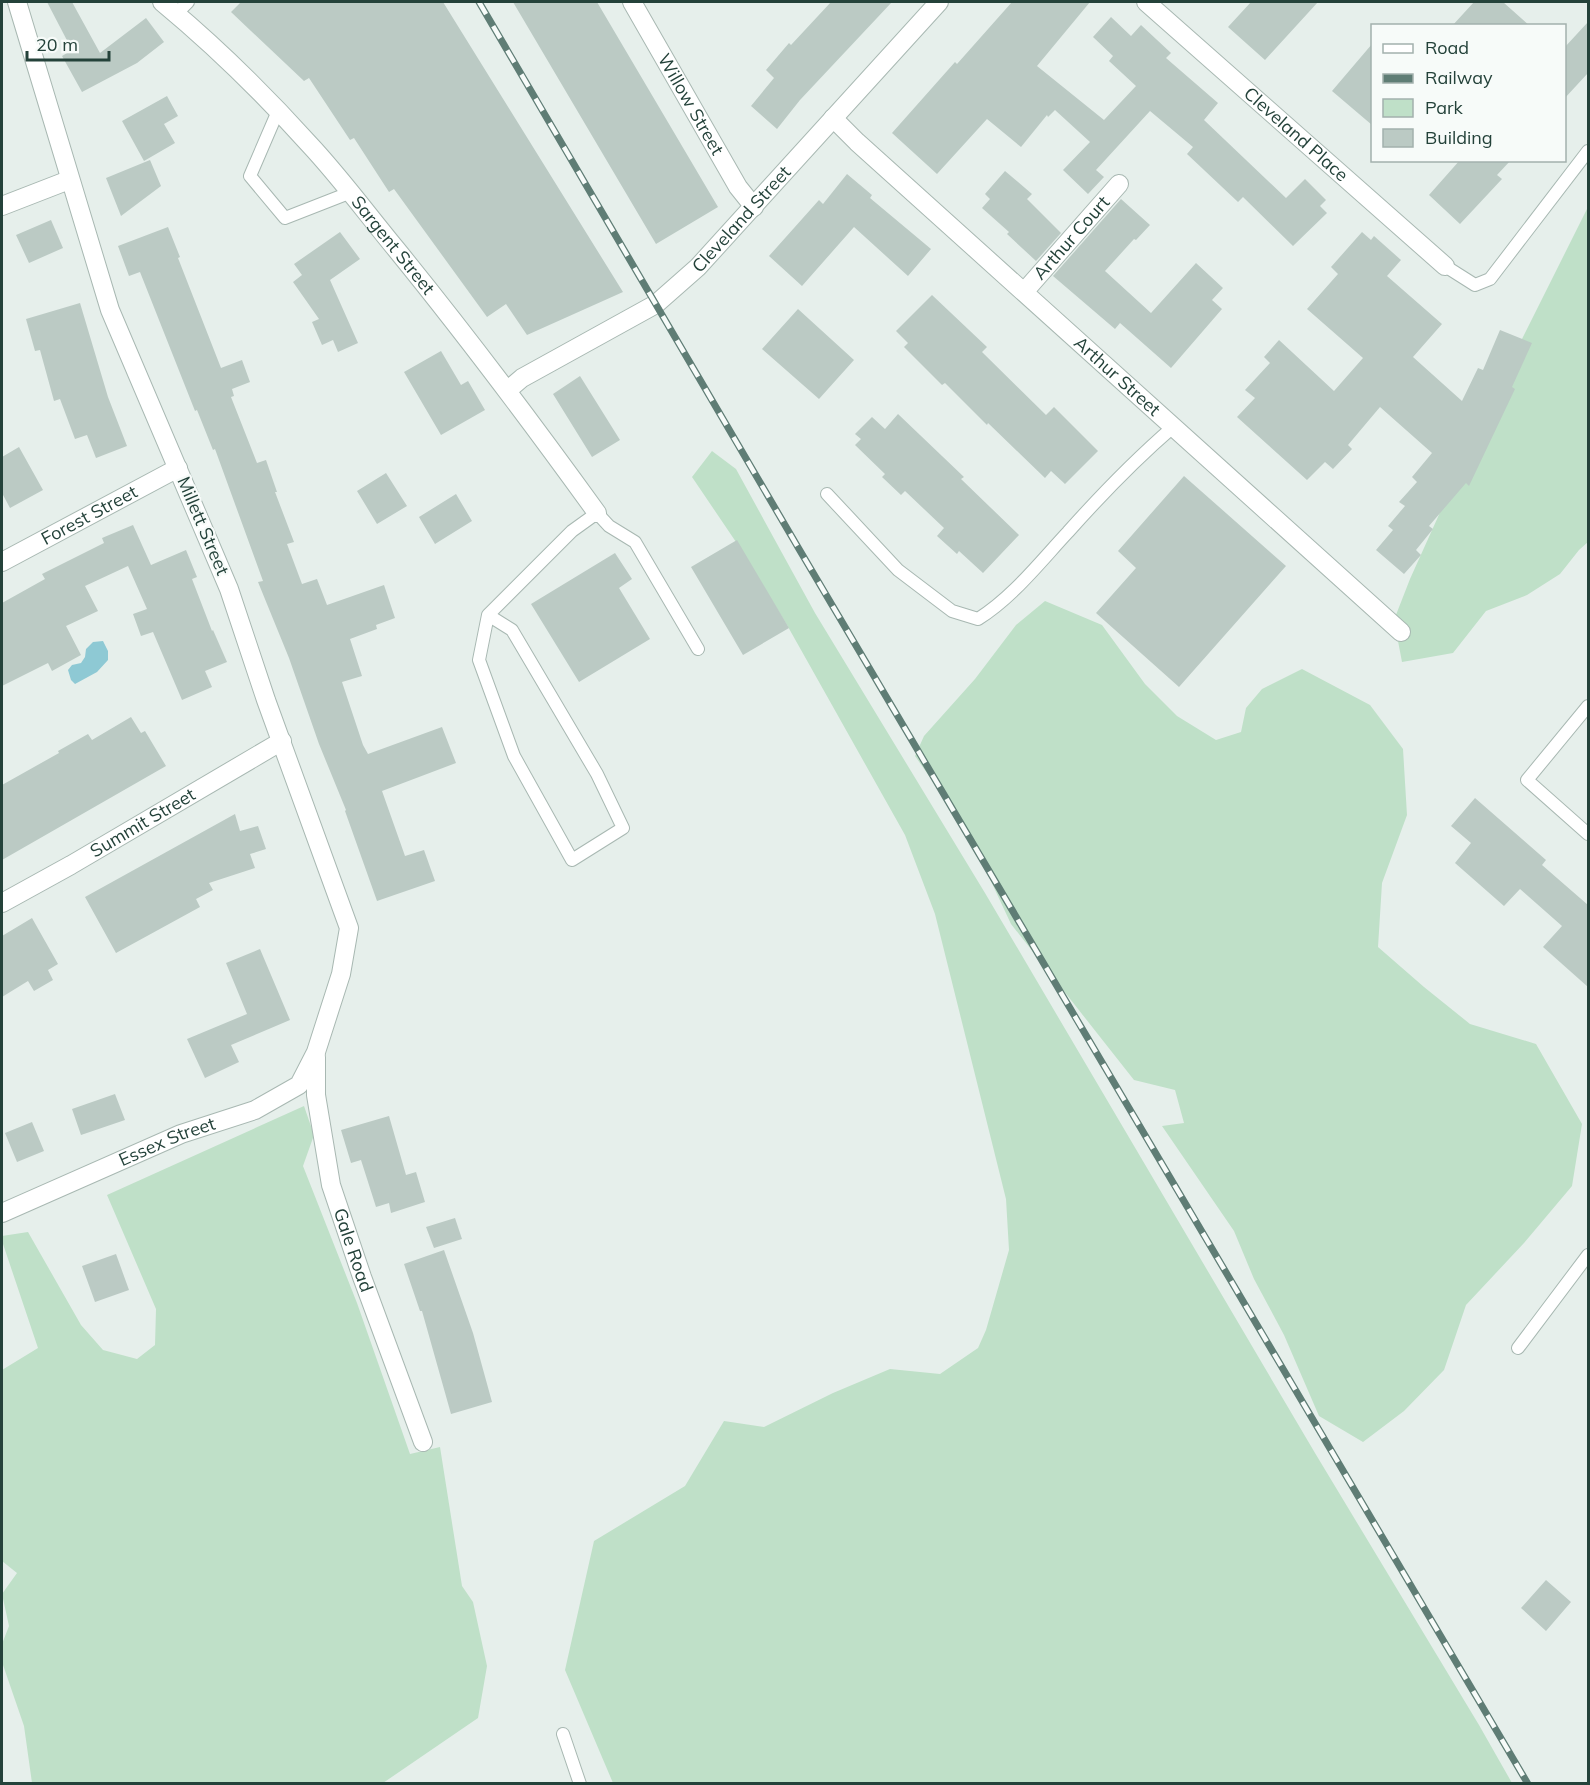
<svg xmlns="http://www.w3.org/2000/svg" width="1590" height="1785" font-family="Mulish,sans-serif">
  <style>
    .green { fill: #bfe0c8 }
    .water { fill: #8ec9d4 }
    .building { fill: #bbcac4 }
    .lines { fill: none; stroke-linecap: round; stroke-linejoin: round }
    .service-casing { stroke: #a8b8b2; stroke-width: 14 }
    .minor-casing { stroke: #a8b8b2; stroke-width: 20 }
    .service { stroke: #fff; stroke-width: 12 }
    .minor { stroke: #fff; stroke-width: 18 }
    .rail-casing { stroke: #5f7d75; stroke-width: 7 }
    .rail { stroke: #f7fbf9; stroke-width: 4.5; stroke-dasharray: 14; stroke-linecap: butt }
    .labels { text-anchor: middle; stroke-width: 4.5; stroke-linejoin: round; paint-order: stroke }
    .street-label { font-size: 18px; fill: #24423a; stroke: #f7fbf9 }
  </style>
  <rect width="100%" height="100%" fill="#e6efeb"/>
  <!-- green -->
  <path class="green" d="M1588,207V542L1579,550L1560,574L1527,595L1486,611L1453,653L1402,662L1394,620L1410,579L1483,417Z
    M712,451L736,469L815,613L985,893L1315,1453L1479,1725L1512,1783H613L565,1670L594,1541L685,1486L724,1421L764,1427L833,1393L890,1369L940,1374L978,1348L986,1330L1009,1250L1006,1199L935,914L905,835L787,625L736,542L692,477Z
    M1045,601L1102,625L1145,684L1177,716L1216,740L1241,732L1246,708L1262,689L1302,669L1370,705L1403,749L1407,815L1382,883L1378,947L1424,987L1470,1024L1536,1044L1582,1124L1572,1186L1524,1243L1466,1305L1444,1370L1404,1411L1363,1442L1319,1416L1284,1335L1254,1279L1234,1231L1162,1126L1184,1123L1175,1090L1134,1080L1011,924L967,830L915,756L924,736L975,679L1016,625Z
    M304,1106L314,1135L303,1166L357,1303L410,1454L440,1447L462,1586L473,1602L487,1666L478,1718L383,1783H32L24,1726L2,1662V1644L9,1626L2,1594L17,1573L2,1561V1370L38,1348L2,1241V1236L28,1232L81,1325L103,1350L137,1359L155,1345L156,1309L107,1195Z"/>
  <!-- water -->
  <path class="water" d="M103,641L108,651V660L97,672L75,684L71,680L68,670L72,665L81,663L85,657L86,649L93,642Z"/>
  <!-- building -->
  <path class="building" d="M47,2H72L100,53L146,18L164,42L137,63L82,92L62,56L72,50Z
    M241,2H443L623,292L527,335L506,304L487,317L394,189L389,192L354,138L350,140L309,78L304,81L231,12Z
    M513,2H597L718,207L656,244Z
    M831,2H892L800,100L777,129L751,106L774,78L766,70L789,43L791,45Z
    M1012,2H1090L1037,66L1104,120L1136,86L1109,61L1113,56L1093,37L1111,17L1131,36L1141,25L1171,53L1166,58L1218,103L1204,120L1286,198L1305,179L1326,200L1320,206L1327,213L1293,246L1243,197L1238,202L1187,154L1193,147L1150,111L1096,170L1104,177L1088,194L1063,170L1090,142L1055,110L1048,117L1047,115L1021,147L987,119L937,174L892,133L955,62L957,64Z
    M1251,2H1318L1265,60L1228,27Z
    M1474,2H1503L1530,26H1452Z
    M1588,22V73L1564,99V48Z
    M1372,44V125L1332,91Z
    M167,96L178,116L164,124L175,143L144,161L122,121Z
    M150,160L161,186L121,216L106,178Z
    M1460,160H1511L1497,175L1502,179L1460,224L1429,195Z
    M1005,171L1032,194L1027,199L1061,233L1036,261L1007,234L1009,232L982,208L990,199L985,194Z
    M847,174L872,195L870,198L931,249L908,276L854,227L802,286L769,256L819,200L823,204Z
    M1121,199L1150,225L1136,240L1134,239L1105,271L1151,313L1196,263L1223,288L1212,300L1222,309L1171,368L1120,323L1115,329L1053,276Z
    M51,220L63,248L29,263L16,235Z
    M168,227L180,257L178,258L221,368L242,360L250,382L232,389L234,396L231,397L257,463L266,460L277,492H275L294,542L287,544L302,584L317,579L327,605L384,585L395,618L376,625L377,629L350,639L362,676L342,682L363,745L368,754L442,727L456,763L382,791L405,856L424,850L435,881L377,901L345,811L346,810L319,744L289,658L258,582L263,581L215,449L213,450L197,410L195,411L140,272L129,276L118,246Z
    M340,232L360,259L330,280L358,343L338,352L333,340L322,345L312,322L319,319L293,282L302,275L294,264Z
    M1362,232L1371,240L1374,236L1401,260L1387,276L1442,324L1413,357L1462,401L1478,368L1483,370L1500,330L1532,343L1512,387L1515,389L1469,486L1466,483L1429,526L1433,529L1416,550L1421,555L1404,574L1376,550L1393,530L1388,526L1405,506L1399,502L1417,482L1412,477L1432,453L1380,407L1348,445L1352,449L1333,469L1325,462L1307,480L1237,417L1255,398L1245,390L1270,363L1264,357L1279,340L1334,391L1363,358L1307,309L1338,274L1331,267Z
    M932,295L987,347L982,352L1046,415L1054,407L1098,451L1065,484L1051,471L1045,478L988,423L987,425L945,383L942,385L904,347L908,343L896,331Z
    M80,303L108,397L127,446L96,458L87,435L75,439L60,399L54,401L40,350L35,351L26,319Z
    M798,309L854,360L819,399L762,349Z
    M441,351L461,385L468,381L485,410L441,435L404,372Z
    M580,376L620,440L592,457L553,394Z
    M898,414L964,477L961,479L1019,535L983,573L959,551L957,554L937,536L944,528L905,491L901,495L882,477L885,474L855,445L861,439L855,434L872,417L885,429Z
    M19,447L43,490L10,508L2,493V457Z
    M386,473L407,506L377,524L357,491Z
    M1184,476L1286,566L1179,687L1096,613L1136,568L1118,551Z
    M456,494L472,521L435,544L419,517Z
    M133,525L151,565L186,550L197,577L192,579L212,631L213,630L227,662L205,671L212,687L182,700L153,632L141,636L133,614L147,609L128,566L85,586L98,611L66,626L81,655L52,671L48,663L2,686V603L45,579L42,574L104,543L102,538Z
    M737,540L789,628L743,655L691,567Z
    M615,553L632,579L619,588L650,639L579,682L531,604Z
    M131,717L141,733L145,731L166,766L2,860V785L59,753L58,751L88,734L92,740Z
    M1475,798L1546,860L1542,865L1588,905V987L1543,947L1562,926L1520,889L1504,906L1455,863L1471,843L1451,826Z
    M235,814L240,831L258,826L266,849L250,854L255,868L209,883L213,890L196,899L200,907L116,953L85,897Z
    M32,918L58,964L48,970L53,980L34,991L28,981L2,997V936Z
    M260,949L290,1020L231,1045L239,1062L205,1078L187,1039L247,1014L226,963Z
    M115,1094L125,1120L81,1135L72,1109Z
    M389,1116L406,1175L416,1172L425,1202L391,1213L389,1203L376,1207L361,1160L351,1163L341,1130Z
    M32,1122L44,1151L17,1162L5,1133Z
    M455,1218L462,1239L434,1248L426,1227Z
    M444,1250L473,1333L492,1402L451,1414L422,1311H420L404,1264Z
    M116,1254L129,1290L95,1302L82,1266Z
    M1546,1580L1571,1602L1546,1631L1521,1608Z"/>
  <g class="lines">
    <!-- service casing -->
    <g class="service-casing">
      <path id="service" d="M176,14L188,2
        M278,111L250,176L285,218L349,193
        M1445,266L1475,285L1490,279L1588,151
        M827,494L898,570L952,611L978,619C1013,597 1040,562 1068,532C1101,495 1136,459 1173,427
        M488,615L512,630L597,774L623,828L572,860L514,756L479,660L488,615L572,531L597,513L609,526L635,542L698,649
        M1588,706L1527,780L1588,834
        M1518,1348L1588,1255
        M563,1734L580,1784"/>
    </g>
    <!-- minor casing -->
    <g class="minor-casing">
      <g id="minor">
        <path id="s1" d="M162,2C214,45 263,93 309,144C340,177 367,214 396,249C466,335 532,423 597,513"/>
        <path id="s2" d="M632,2L738,187L754,207"/>
        <path id="s3" d="M1146,2L1445,266"/>
        <path id="s4" d="M833,118L857,142L1401,632"/>
        <path d="M2,206L69,180"/>
        <path id="s5" d="M1024,292L1119,184"/>
        <path id="s6" d="M508,390L522,378L656,304L698,267L939,2"/>
        <path id="s7" d="M2,562L178,468"/>
        <path id="s8" d="M2,903L71,865L282,741"/>
        <path id="s9" d="M316,1057V1095L331,1185L362,1277L423,1442"/>
        <path id="s10" d="M2,1213L181,1134L255,1110L299,1085L316,1052L341,974L349,928L266,700L229,589L110,310L17,2"/>
      </g>
    </g>
    <!-- service -->
    <use href="#service" class="service"/>
    <!-- minor -->
    <use href="#minor" class="minor"/>
    <!-- rail casing -->
    <g class="rail-casing">
      <path id="rail" d="M479,2L799,549L1528,1784"/>
    </g>
    <!-- rail -->
    <use href="#rail" class="rail"/>
  </g>
  <g class="labels">
    <!-- street labels -->
    <g class="street-label">
      <text dy="6" stroke="none"><textPath href="#s2" startOffset="118">Willow Street</textPath></text>
      <text dy="6" stroke="none"><textPath href="#s3" startOffset="200">Cleveland Place</textPath></text>
      <text dy="6" stroke="none"><textPath href="#s6" startOffset="292">Cleveland Street</textPath></text>
      <text dy="6" stroke="none"><textPath href="#s5" startOffset="72">Arthur Court</textPath></text>
      <text dy="6" stroke="none"><textPath href="#s1" startOffset="336">Sargent Street</textPath></text>
      <text dy="6" stroke="none"><textPath href="#s4" startOffset="384">Arthur Street</textPath></text>
      <text dy="6" stroke="none"><textPath href="#s7" startOffset="99">Forest Street</textPath></text>
      <text transform="translate(203 526) rotate(67)" y="6">Millett Street</text>
      <text dy="6" stroke="none"><textPath href="#s8" startOffset="162">Summit Street</textPath></text>
      <text dy="6" stroke="none"><textPath href="#s10" startOffset="180">Essex Street</textPath></text>
      <text dy="6" stroke="none"><textPath href="#s9" startOffset="198">Gale Road</textPath></text>
    </g>
  </g>
  <!-- border -->
  <rect width="1590" height="1785" fill="none" stroke="#24423a" stroke-width="6"/>
  <!-- legend -->
  <rect x="1371" y="24" width="195" height="138" fill="#f7fbf9" stroke="#a3b1ad" stroke-width="1.5"/>
  <rect x="1383" y="44" width="30" height="9" fill="#ffffff" stroke="#a3b1ad" stroke-width="1.5"/>
  <text x="1425" y="54" font-size="18" fill="#24423a">Road</text>
  <rect x="1383" y="74" width="30" height="9" fill="#5f7d75" stroke="#a3b1ad" stroke-width="1.5"/>
  <text x="1425" y="84" font-size="18" fill="#24423a">Railway</text>
  <rect x="1383" y="99" width="30" height="18" fill="#bfe0c8" stroke="#a3b1ad" stroke-width="1.5"/>
  <text x="1425" y="114" font-size="18" fill="#24423a">Park</text>
  <rect x="1383" y="129" width="30" height="18" fill="#bbcac4" stroke="#a3b1ad" stroke-width="1.5"/>
  <text x="1425" y="144" font-size="18" fill="#24423a">Building</text>
  <!-- scale -->
  <path d="M27 51v9h82v-9" fill="none" stroke="#24423a" stroke-width="3"/>
  <text x="36" y="51" font-size="18" fill="#24423a" stroke="#f7fbf9" stroke-width="4.5" paint-order="stroke">20 m</text>
</svg>
